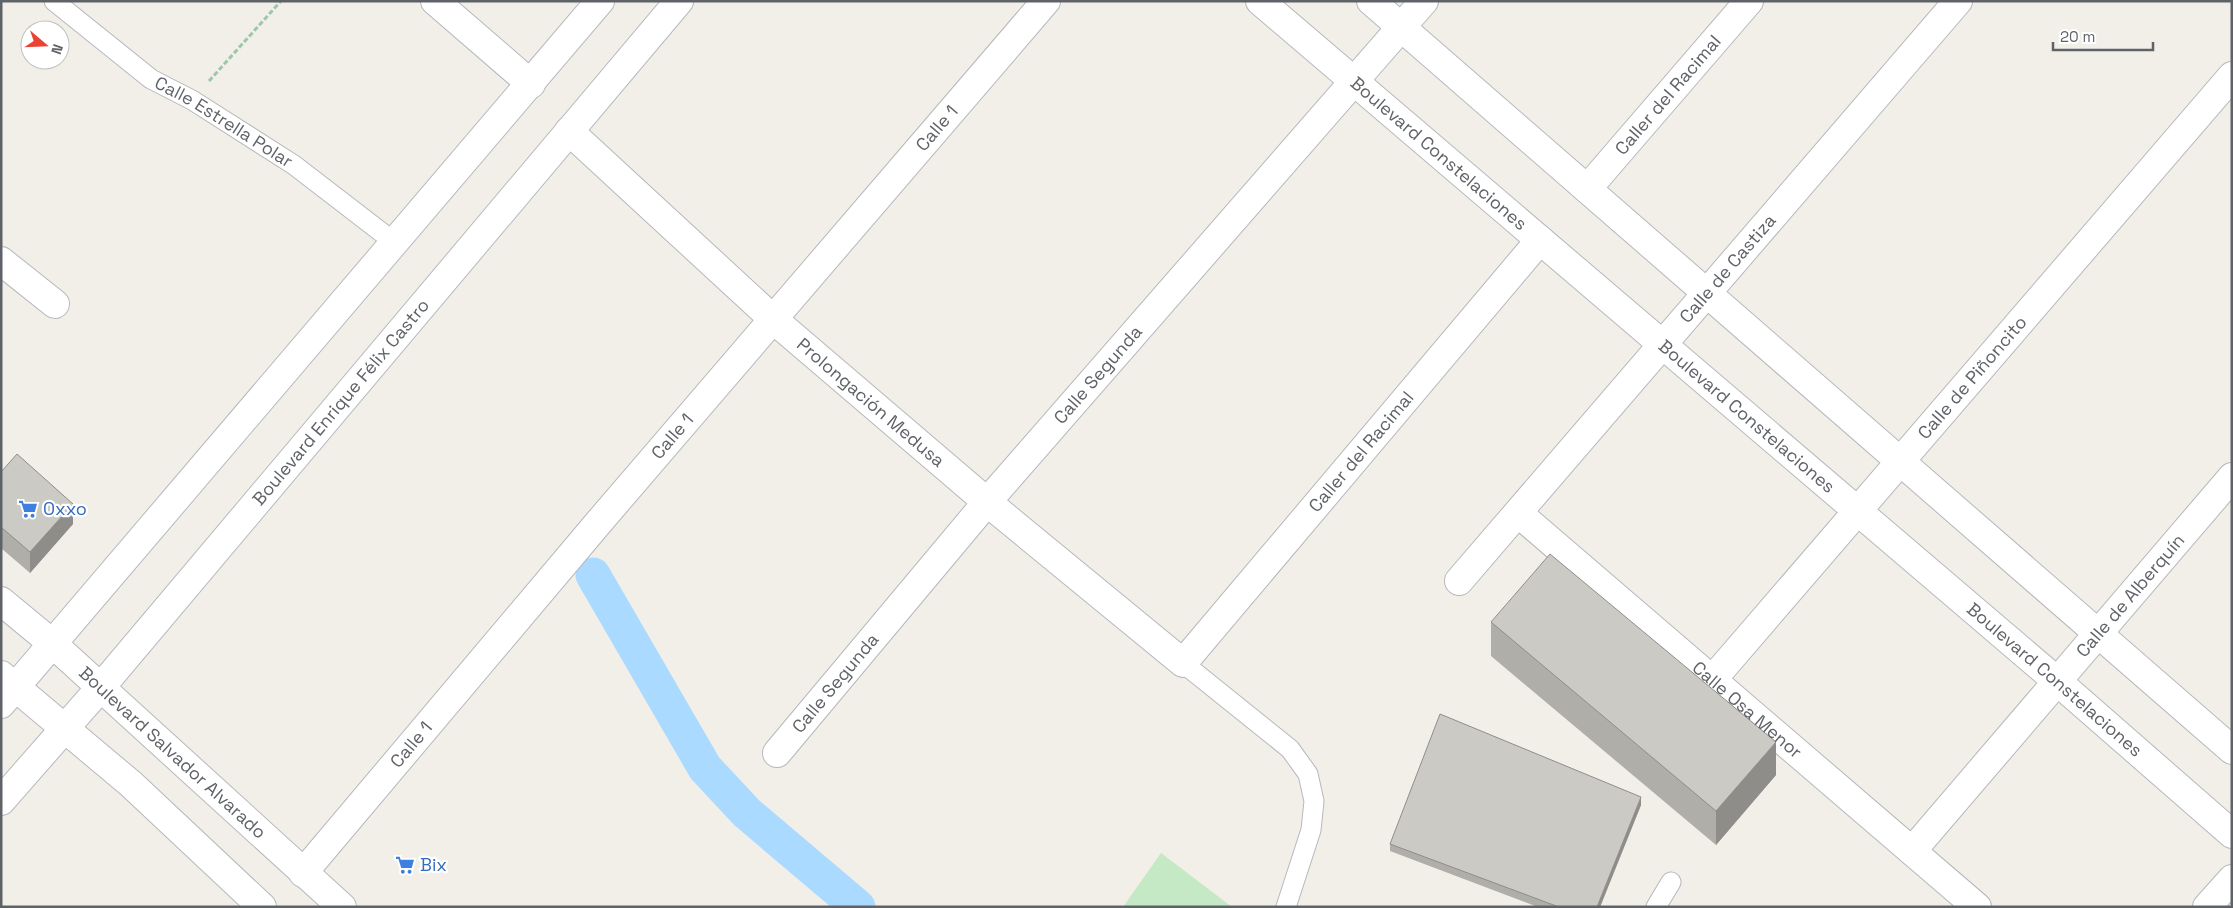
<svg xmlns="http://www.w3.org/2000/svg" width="2233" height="908" font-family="'Space Grotesk',sans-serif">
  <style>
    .green { fill: #c5e8c5 }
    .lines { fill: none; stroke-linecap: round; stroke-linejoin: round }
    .canal { stroke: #aadaff; stroke-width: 35 }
    .service-casing { stroke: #b5b8bc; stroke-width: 21 }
    .minor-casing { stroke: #b5b8bc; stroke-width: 30 }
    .tertiary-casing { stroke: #b5b8bc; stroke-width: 30 }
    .secondary-casing { stroke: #b6babf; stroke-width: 30 }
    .path { stroke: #9cc7a9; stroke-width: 3; stroke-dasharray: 5 2.5; stroke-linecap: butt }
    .service { stroke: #fff; stroke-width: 19 }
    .minor { stroke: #fff; stroke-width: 28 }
    .tertiary { stroke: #fff; stroke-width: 28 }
    .secondary { stroke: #fff; stroke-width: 28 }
    .wall { fill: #afaea9 }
    .shaded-wall { fill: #8f8d8a }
    .building { fill: #cccac5; stroke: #8f8d8a }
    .labels { text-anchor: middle; stroke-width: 4.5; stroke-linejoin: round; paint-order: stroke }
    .street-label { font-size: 18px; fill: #5f6368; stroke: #fff }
    .shop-label { font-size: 18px; fill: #366cbe; stroke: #fff; text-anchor: start }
  </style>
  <rect width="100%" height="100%" fill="#f1efe8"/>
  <!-- green -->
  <path class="green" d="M1161,853L1232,907H1123Z"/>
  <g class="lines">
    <!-- canal -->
    <path class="canal" d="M593,575L705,768L747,813L858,907"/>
    <!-- service casing -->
    <g class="service-casing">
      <g id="service">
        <path id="s1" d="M54,1L151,79L192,100L294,165L394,242"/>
        <path d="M1183,663L1290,749L1308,774L1314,801L1311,830L1286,907"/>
        <path d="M1656,907L1671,882"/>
      </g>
    </g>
    <!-- minor casing -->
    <g class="minor-casing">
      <g id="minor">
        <path d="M435,1L531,84"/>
        <path id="s2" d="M569,131L774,320L987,502L1183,663L1540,240"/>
        <path id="s3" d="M1587,189L1749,1"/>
        <path d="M1,261L55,304"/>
        <path id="s4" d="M1518,513L1977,907"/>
        <path id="s5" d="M1459,581L1958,1"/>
        <path id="s6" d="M1712,680L2232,76"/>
        <path id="s7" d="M777,753L987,502L1424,1"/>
        <path id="s8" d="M1912,851L2232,477"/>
        <path id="s9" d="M303,873L599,522L1046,1"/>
        <path d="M2207,907L2232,879"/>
      </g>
    </g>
    <!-- tertiary casing -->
    <g class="tertiary-casing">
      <g id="tertiary">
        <path id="s10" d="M1260,1L2058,682L2232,834"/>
        <path d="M1371,1L2232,750"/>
        <path id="s11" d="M1,601L53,644L342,907"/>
        <path d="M1,675L131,784L262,907"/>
      </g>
    </g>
    <!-- secondary casing -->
    <g class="secondary-casing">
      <g id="secondary">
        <path d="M1,704L600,1"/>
        <path id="s12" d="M1,801L101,687L679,1"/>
      </g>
    </g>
    <!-- path -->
    <path class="path" d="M209,81L281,1"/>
    <!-- service -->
    <use href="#service" class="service"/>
    <!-- minor -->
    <use href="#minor" class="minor"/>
    <!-- tertiary -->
    <use href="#tertiary" class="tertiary"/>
    <!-- secondary -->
    <use href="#secondary" class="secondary"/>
  </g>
  <!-- wall -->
  <path class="wall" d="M1,472L73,524L30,573L1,548Z
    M1491,622L1776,775L1716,845L1491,656Z
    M1641,805L1600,907H1538L1390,851V844Z"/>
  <!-- shaded-wall -->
  <path class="shaded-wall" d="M73,504V524L30,573V552Z
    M1776,742V775L1716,845V811Z
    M1641,797V805L1600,907H1597Z"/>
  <!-- building -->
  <path class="building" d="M17,454L73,504L30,552L1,527V472Z
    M1550,554L1776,742L1716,811L1491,622Z
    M1440,714L1641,797L1597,907H1559L1390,844Z"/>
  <!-- icons -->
  <defs>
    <g id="supermarket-bare" transform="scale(1.5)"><path d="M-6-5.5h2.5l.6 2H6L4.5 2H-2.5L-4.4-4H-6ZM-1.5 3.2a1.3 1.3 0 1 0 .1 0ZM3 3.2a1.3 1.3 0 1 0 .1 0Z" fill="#3f7fe0" stroke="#fff" stroke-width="2.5" paint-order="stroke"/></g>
  </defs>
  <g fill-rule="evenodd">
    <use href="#supermarket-bare" x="28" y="509"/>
    <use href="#supermarket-bare" x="405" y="865"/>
  </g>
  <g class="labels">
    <!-- street labels -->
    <g class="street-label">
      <text dy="6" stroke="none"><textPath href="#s3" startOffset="124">Caller del Racimal</textPath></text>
      <text dy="6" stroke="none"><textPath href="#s1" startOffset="209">Calle Estrella Polar</textPath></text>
      <text dy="6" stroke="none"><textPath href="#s9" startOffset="978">Calle 1</textPath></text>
      <text dy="6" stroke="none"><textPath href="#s10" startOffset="235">Boulevard Constelaciones</textPath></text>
      <text dy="6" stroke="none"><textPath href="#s5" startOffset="412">Calle de Castiza</textPath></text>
      <text dy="6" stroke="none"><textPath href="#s7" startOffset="496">Calle Segunda</textPath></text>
      <text dy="6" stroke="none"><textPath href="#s6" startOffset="399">Calle de Piñoncito</textPath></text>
      <text dy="6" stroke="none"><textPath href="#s12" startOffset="524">Boulevard Enrique Félix Castro</textPath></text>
      <text dy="6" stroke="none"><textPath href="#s2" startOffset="406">Prolongación Medusa</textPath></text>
      <text dy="6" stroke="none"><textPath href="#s10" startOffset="640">Boulevard Constelaciones</textPath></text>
      <text dy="6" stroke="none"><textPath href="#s9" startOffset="572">Calle 1</textPath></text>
      <text dy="6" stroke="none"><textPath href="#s2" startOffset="1089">Caller del Racimal</textPath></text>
      <text dy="6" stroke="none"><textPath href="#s8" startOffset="336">Calle de Alberquín</textPath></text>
      <text dy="6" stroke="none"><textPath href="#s10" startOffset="1045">Boulevard Constelaciones</textPath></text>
      <text dy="6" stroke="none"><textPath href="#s7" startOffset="91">Calle Segunda</textPath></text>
      <text dy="6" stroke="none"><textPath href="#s4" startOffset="302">Calle Osa Menor</textPath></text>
      <text dy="6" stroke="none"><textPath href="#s9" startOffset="168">Calle 1</textPath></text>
      <text dy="6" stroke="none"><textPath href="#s11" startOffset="229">Boulevard Salvador Alvarado</textPath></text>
    </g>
    <!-- shop labels -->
    <g class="shop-label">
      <text x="43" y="515">Oxxo</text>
      <text x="420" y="871">Bix</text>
    </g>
  </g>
  <!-- border -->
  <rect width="2233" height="908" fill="none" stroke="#5f6368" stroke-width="5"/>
  <!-- north arrow -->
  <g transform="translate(45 45) rotate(109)"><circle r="24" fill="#ffffff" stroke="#bfc1c3"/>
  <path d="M0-4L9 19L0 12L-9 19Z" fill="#ea4335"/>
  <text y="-8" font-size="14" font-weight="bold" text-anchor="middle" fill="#5f6368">N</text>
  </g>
  <!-- scale -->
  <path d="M2053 42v8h100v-8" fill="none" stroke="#5f6368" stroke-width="2.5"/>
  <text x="2060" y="42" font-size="15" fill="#5f6368" stroke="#ffffff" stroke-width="4" paint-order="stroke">20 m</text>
</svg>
